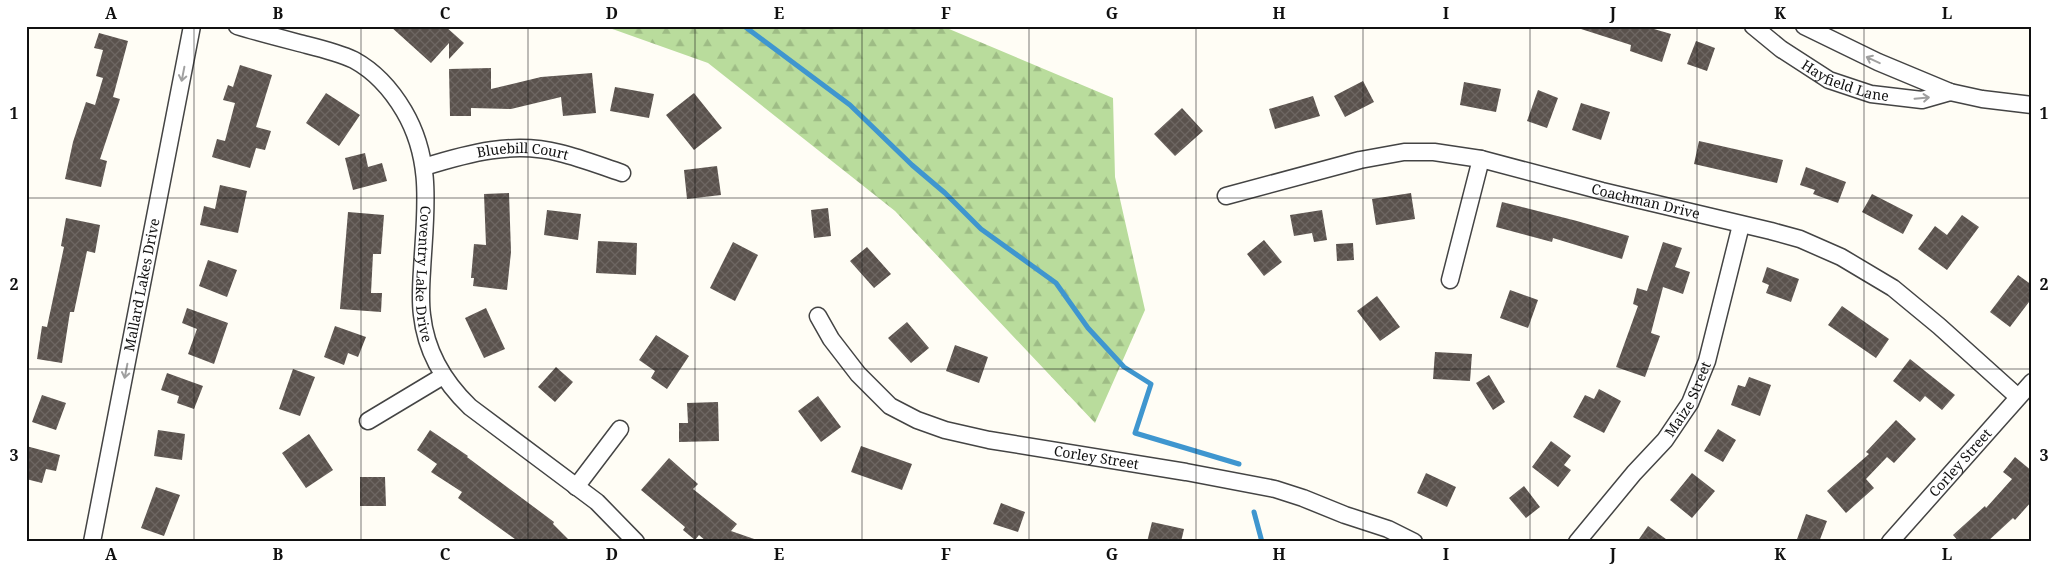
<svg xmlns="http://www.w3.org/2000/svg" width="2058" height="568" font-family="'Noto Serif',serif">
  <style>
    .forest { fill: url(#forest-firs) }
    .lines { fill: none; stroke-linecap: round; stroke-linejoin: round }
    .stream { stroke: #3f96cf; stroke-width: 5 }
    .building { fill: url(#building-cross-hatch) }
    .street-casing { stroke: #444; stroke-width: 19 }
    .street { stroke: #fff; stroke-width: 16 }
    .oneway { stroke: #a0a0a0 }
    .grid { fill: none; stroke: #111; stroke-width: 1; stroke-opacity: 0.55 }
    .labels { text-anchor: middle; stroke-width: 5; stroke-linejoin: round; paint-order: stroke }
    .street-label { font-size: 14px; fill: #111; stroke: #fff }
    .neatline { fill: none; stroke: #111; stroke-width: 2 }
    .grid-label { font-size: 16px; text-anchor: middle; font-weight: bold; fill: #111 }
  </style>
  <defs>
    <pattern id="forest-firs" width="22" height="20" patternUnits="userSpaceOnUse" patternTransform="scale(1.25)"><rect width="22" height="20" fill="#b9dc9c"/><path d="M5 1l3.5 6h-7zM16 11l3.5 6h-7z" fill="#9ebc85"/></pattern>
    <pattern id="building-cross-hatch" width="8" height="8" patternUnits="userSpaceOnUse" patternTransform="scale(1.25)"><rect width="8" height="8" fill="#5a524d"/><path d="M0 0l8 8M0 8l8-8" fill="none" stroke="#6d6662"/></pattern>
  </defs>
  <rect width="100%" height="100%" fill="#fffdf5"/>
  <!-- forest -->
  <path class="forest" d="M604,26H942L1113,98L1115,177L1145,310L1095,423L895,211L708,63Z"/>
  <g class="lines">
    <!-- stream -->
    <path class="stream" d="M744,26L850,105L912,165L945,193L981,229L1056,283L1088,328L1124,367L1151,384L1135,433L1239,464
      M1254,512L1262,542"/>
  </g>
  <!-- building -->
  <path class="building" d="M390,26H445L464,43L449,59V43L431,63Z
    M1581,26H1655L1654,29L1671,34L1662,62L1630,51L1631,45L1581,29Z
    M99,33L128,41L113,97L120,99L100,159L107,161L101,187L65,179L73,142L86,102L95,105L103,78L96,76L103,50L94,48Z
    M1696,41L1715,48L1707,71L1687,64Z
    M240,65L272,75L256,127L271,131L265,150L256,148L250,168L212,157L217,139L225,141L235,103L223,100L228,85L233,87Z
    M491,68V89L541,77L592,73L596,113L563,116L561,97L511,109L471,108V116H450L449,69Z
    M1363,81L1374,102L1345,117L1334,96Z
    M1464,82L1501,89L1496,112L1460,105Z
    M615,87L654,94L649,118L610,111Z
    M1538,90L1558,98L1547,128L1527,121Z
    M326,93L360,115L339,146L306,123Z
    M694,93L722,128L694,150L666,115Z
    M1313,96L1320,116L1275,129L1269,109Z
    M1581,103L1610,112L1601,140L1572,130Z
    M1182,108L1203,131L1175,156L1154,134Z
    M1699,141L1783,160L1777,183L1694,164Z
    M365,153L368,167L382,163L387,181L353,190L345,158Z
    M717,166L721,195L687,199L684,170Z
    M1806,167L1846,182L1838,203L1813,194L1815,190L1800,185Z
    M220,185L247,191L238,233L200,225L204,206L215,209Z
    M509,193L511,252L507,290L473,286L474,278H471L474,244L486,245L484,194Z
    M1411,193L1415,219L1376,225L1372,199Z
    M1872,194L1913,215L1903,234L1862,212Z
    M1502,202L1577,221L1629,236L1622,259L1553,238L1552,242L1496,227Z
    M828,208L831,236L814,238L811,210Z
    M547,210L581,214L578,240L544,235Z
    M1322,210L1327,240L1314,242L1312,233L1294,236L1290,215Z
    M348,212L384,215L381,254H373L371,293H382L381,312L340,309Z
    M1962,215L1979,227L1947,270L1918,249L1935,226L1947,235Z
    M66,218L100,225L95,253L87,251L74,312H70L62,363L37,359L42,326L47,327L64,247L61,246Z
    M1264,240L1282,262L1264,276L1247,254Z
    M598,241L637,243L636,275L596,273Z
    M733,242L758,255L735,301L710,288Z
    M1663,242L1682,248L1675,267L1690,272L1683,294L1663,287L1651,333L1660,336L1645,377L1616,367L1638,306L1633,304L1637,288L1647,291Z
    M1353,243L1354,260L1337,261L1336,244Z
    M867,247L891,274L874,288L850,261Z
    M208,260L237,270L227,297L199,286Z
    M1767,267L1799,279L1791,302L1766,293L1769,285L1762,282Z
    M2018,275L2032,285V298L2010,327L1990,312Z
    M1510,290L1538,300L1528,328L1500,318Z
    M1377,296L1400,327L1380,341L1357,311Z
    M1842,306L1889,339L1876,358L1828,325Z
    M187,308L228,323L214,364L188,354L197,329L182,323Z
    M486,308L505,349L484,358L465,318Z
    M907,322L929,348L911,363L888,338Z
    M335,326L366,337L358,357L348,353L344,365L324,357Z
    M656,335L689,356L667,389L651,378L655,371L639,360Z
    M955,345L988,357L979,383L946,371Z
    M1435,352L1472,354L1470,381L1433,379Z
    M1910,359L1955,395L1942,410L1925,396L1920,402L1893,381Z
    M556,367L573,382L555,402L538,387Z
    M293,369L315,377L300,416L279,409Z
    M167,373L203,386L194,409L177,403L179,396L161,390Z
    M1489,375L1505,402L1493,410L1476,383Z
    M1749,377L1771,385L1760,416L1731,405L1738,385L1745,387Z
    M1599,389L1621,401L1604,433L1573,417L1585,395L1594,399Z
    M42,395L66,403L56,430L32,422Z
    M818,396L841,427L821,442L798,411Z
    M718,402L719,441L679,442V423H688L687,403Z
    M1896,420L1916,439L1894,463L1887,457L1866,479L1874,488L1846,513L1827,491L1869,454L1866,452Z
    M1718,429L1736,440L1723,462L1704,451Z
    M158,430L185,434L182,460L154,456Z
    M430,430L468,456L467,457L554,522L553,524L571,542H519L458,498L462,492L431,472L437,464L417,450Z
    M309,434L333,470L306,488L282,453Z
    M1551,441L1571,456L1564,465L1571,470L1558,487L1532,467Z
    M26,446L60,455L56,471L46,469L42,483L26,479Z
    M861,446L912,464L902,490L851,472Z
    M2015,457L2032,471V501L2015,520L2013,518L1987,542H1959L1953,535L1985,506L1986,508L2012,479L2003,472Z
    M669,458L698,484L693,489L737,524L731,531L757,540V542H707L699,535L695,540L683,530L685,527L641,490Z
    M1426,473L1456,487L1447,507L1417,493Z
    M1692,473L1715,491L1692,518L1670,500Z
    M360,477H385L386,506H360Z
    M1524,486L1540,507L1526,518L1509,498Z
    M156,487L180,495L164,536L141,528Z
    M1001,503L1025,512L1018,532L993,524Z
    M1806,514L1827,521L1819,542H1796Z
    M1152,522L1184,529L1181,542H1147Z
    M1648,526L1670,542H1637Z"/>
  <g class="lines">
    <!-- street casing -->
    <g class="street-casing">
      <g id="street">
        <path id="s1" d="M237,26C260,33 284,39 307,45C323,49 339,53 354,60C376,72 391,89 404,111C434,162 425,213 422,270C421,285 420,300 422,315C426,352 444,382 470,407L597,502L636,542"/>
        <path id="s2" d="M1753,26L1781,49L1829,80L1871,94L1922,100L1950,92"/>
        <path d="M1804,26L1878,62L1950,92L1982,99L2032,105"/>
        <path id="s3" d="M424,167C469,153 513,141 560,153C581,158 601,166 622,173"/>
        <path id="s4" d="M1226,196L1360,160L1404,152H1434L1481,159L1602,191L1771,231L1800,239L1841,257L1893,288L1939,326L2018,397"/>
        <path d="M1450,280L1481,159"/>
        <path id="s5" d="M818,316L831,339L858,374L890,406L917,420L945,430L989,440L1186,472L1275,489L1303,498L1345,515L1388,529L1414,542"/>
        <path d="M368,421L443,376"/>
        <path d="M576,487L620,429"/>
        <path id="s6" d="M92,542L192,26"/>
        <path id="s7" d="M1577,542L1634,473L1665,440L1690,403L1707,361L1741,225"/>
        <path id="s8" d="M1890,542L2032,382"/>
      </g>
    </g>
    <!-- street -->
    <use href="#street" class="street"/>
  </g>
  <!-- one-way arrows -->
  <defs><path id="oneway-shaft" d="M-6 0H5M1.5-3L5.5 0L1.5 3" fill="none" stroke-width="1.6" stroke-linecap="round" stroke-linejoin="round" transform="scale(1.25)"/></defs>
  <g class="oneway">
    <use href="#oneway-shaft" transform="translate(1873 60) rotate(-155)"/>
    <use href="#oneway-shaft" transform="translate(183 74) rotate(101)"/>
    <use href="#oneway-shaft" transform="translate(1922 98) rotate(-5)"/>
    <use href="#oneway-shaft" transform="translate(126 371) rotate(101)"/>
  </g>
  <!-- grid -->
  <path class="grid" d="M194,26V542M361,26V542M528,26V542M695,26V542M862,26V542M1029,26V542M1196,26V542M1363,26V542M1530,26V542M1697,26V542M1864,26V542M26,198H2032M26,369H2032"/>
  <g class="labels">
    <!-- street labels -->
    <g class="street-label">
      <text dy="5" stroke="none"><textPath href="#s2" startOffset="109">Hayfield Lane</textPath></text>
      <text dy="5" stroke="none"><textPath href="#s3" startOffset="101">Bluebill Court</textPath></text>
      <text dy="5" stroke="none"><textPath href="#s4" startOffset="431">Coachman Drive</textPath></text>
      <text dy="5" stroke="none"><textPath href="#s1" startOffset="361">Coventry Lake Drive</textPath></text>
      <text dy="5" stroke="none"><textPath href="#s6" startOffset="262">Mallard Lakes Drive</textPath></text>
      <text dy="5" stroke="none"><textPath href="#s7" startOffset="182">Maize Street</textPath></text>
      <text dy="5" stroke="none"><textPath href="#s5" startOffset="330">Corley Street</textPath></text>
      <text dy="5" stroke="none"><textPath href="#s8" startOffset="106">Corley Street</textPath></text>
    </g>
  </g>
  <!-- border -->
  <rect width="2058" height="568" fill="none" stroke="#ffffff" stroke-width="55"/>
  <rect x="28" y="28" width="2002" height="512" class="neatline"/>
  <g class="grid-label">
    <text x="111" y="19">A</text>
    <text x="278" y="19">B</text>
    <text x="445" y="19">C</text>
    <text x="612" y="19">D</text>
    <text x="779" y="19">E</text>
    <text x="946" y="19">F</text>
    <text x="1112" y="19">G</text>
    <text x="1279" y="19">H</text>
    <text x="1446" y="19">I</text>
    <text x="1613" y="19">J</text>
    <text x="1780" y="19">K</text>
    <text x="1947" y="19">L</text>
    <text x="14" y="119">1</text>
    <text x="2044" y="119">1</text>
    <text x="14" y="290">2</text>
    <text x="2044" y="290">2</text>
    <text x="14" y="461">3</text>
    <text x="2044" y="461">3</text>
    <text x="111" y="560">A</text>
    <text x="278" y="560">B</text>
    <text x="445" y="560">C</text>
    <text x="612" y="560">D</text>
    <text x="779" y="560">E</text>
    <text x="946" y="560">F</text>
    <text x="1112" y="560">G</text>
    <text x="1279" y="560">H</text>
    <text x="1446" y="560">I</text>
    <text x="1613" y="560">J</text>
    <text x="1780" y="560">K</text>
    <text x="1947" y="560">L</text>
  </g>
</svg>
